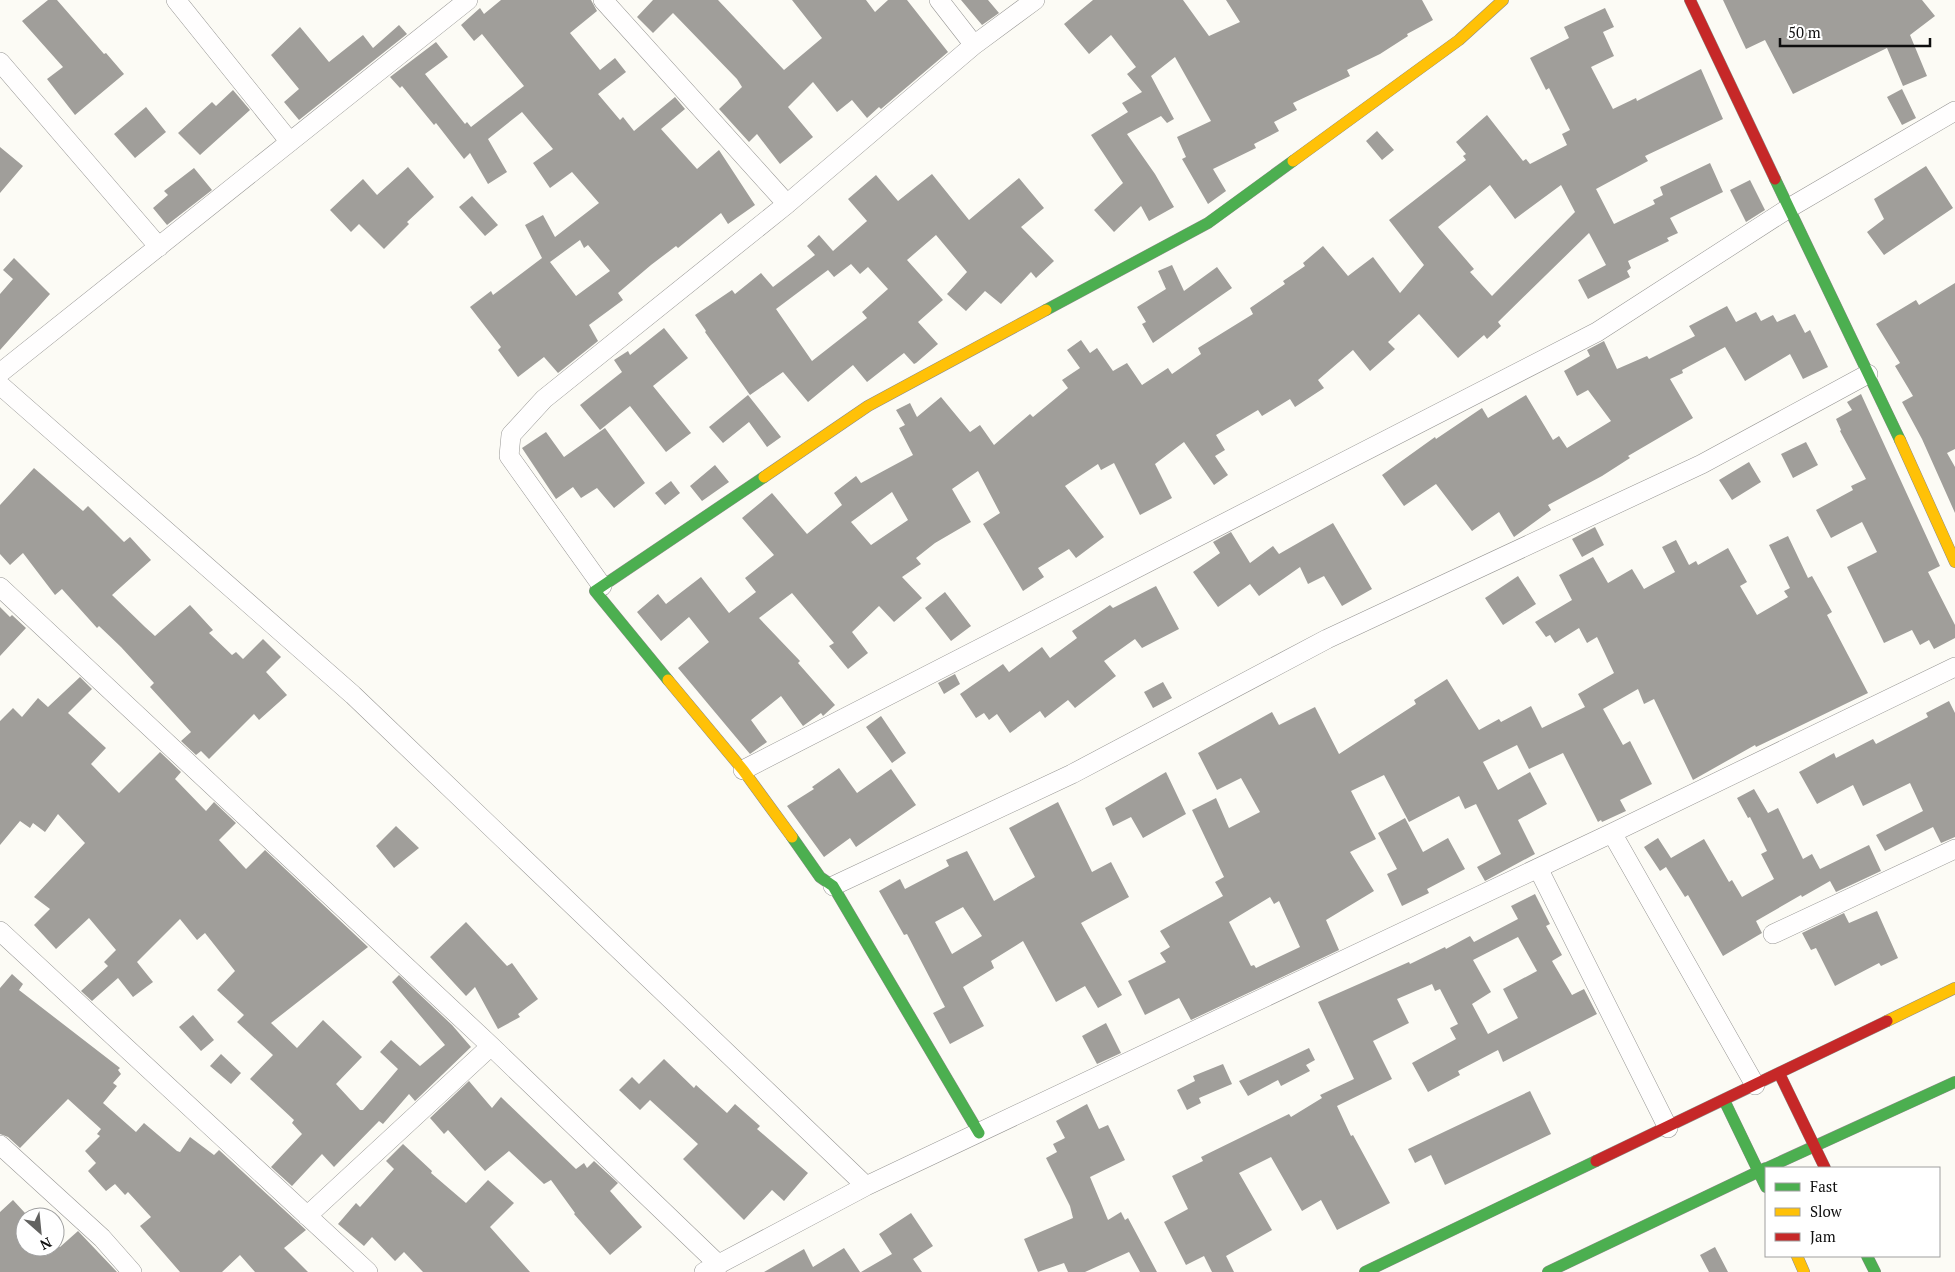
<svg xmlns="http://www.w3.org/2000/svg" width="1955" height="1272" font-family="'PT Serif',serif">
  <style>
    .building { fill: #a09e9a; fill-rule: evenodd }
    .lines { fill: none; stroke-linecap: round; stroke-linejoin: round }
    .street-casing { stroke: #969593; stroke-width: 20 }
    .fast-casing { stroke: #8c8c89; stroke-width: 12 }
    .slow-casing { stroke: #8c8c89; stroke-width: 12 }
    .jam-casing { stroke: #8c8c89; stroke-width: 12 }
    .street { stroke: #fffefe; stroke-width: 19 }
    .fast { stroke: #4caf50; stroke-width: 11 }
    .slow { stroke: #ffc107; stroke-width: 11 }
    .jam { stroke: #c62828; stroke-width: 11 }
  </style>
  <rect width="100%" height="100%" fill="#fcfbf5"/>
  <!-- building -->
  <path class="building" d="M48,0H57L104,54L106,53L124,74L75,115L47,79L63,67L22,21Z
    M501,0H591L597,11L570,33L600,70L615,58L626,72L598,94L620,120L623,117L634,131L675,97L685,109L661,129L697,169L719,150L755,205L728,224L721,213L678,248L676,246L651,265L618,293L623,300L589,325L598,341L558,373L544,357L518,377L498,350L501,347L470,307L491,291L493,295L542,258L525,225L543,215L555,237L599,203L572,172L550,188L533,163L553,149L522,112L488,139L507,172L488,184L470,153L464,159L436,123L434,125L402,86L400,88L390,77L436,42L448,57L425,74L465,124L467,122L471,127L524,86L482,34L474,41L461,25L480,8L484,14ZM580,240L584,248L588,245L610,271L576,296L550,262Z
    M653,0H718L784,70L822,38L792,0H866L875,12L888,0H907L948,52L881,109L879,107L867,118L852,100L837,112L813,82L788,107L813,137L780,164L757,134L749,142L719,109L742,87L737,79L673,13L653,33L637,17Z
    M961,0H988L999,13L982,25Z
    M1093,0H1183L1209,36L1240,22L1226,0H1422L1433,20L1407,34L1408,36L1380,54L1347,70L1350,76L1293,103L1297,110L1274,122L1279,131L1254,144L1256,148L1213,169L1226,191L1208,204L1182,159L1186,157L1177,137L1211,121L1175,57L1151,76L1174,119L1167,123L1161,116L1127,134L1155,174L1174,207L1149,221L1141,206L1114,232L1094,210L1123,183L1091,135L1128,112L1122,103L1142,92L1127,74L1136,67L1111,35L1089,54L1064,24Z
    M1723,0H1922L1935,16L1910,35L1927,76L1903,86L1887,48L1793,94L1765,40L1746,49Z
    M1605,8L1614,27L1603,32L1614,56L1591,67L1613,109L1636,98L1637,101L1701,69L1723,119L1645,156L1648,161L1596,189L1614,224L1655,204L1653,200L1663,195L1660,187L1710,163L1723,192L1670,218L1678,233L1667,238L1669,241L1628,261L1631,268L1627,271L1630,277L1588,299L1578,280L1606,265L1589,233L1498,322L1501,326L1487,339L1484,335L1458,358L1419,314L1388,342L1395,349L1370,371L1353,350L1318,380L1324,388L1295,407L1290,399L1262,416L1258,410L1216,435L1225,450L1215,456L1228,475L1214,485L1184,442L1155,464L1172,498L1140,515L1114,463L1101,470L1098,464L1065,486L1104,537L1076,558L1069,549L1038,568L1044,577L1023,591L983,524L1000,513L978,471L952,489L971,522L935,543L916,558L921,564L902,577L922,598L894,622L879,606L852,632L868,653L848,669L829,646L834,643L792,593L759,618L800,661L798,663L835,705L823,716L821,713L803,726L781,696L751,720L767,742L750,754L678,668L709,642L689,617L661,641L637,612L658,594L666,604L701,577L729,613L756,592L745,578L774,555L742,518L772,493L807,534L842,505L834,493L856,476L861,483L913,455L899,428L905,425L896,410L910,403L917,417L941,397L970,432L980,425L994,445L1030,414L1033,417L1068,388L1062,380L1080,368L1067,350L1081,340L1090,353L1097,348L1113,371L1127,363L1142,385L1168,368L1172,374L1201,354L1198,348L1253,314L1250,308L1285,284L1283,281L1305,266L1303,263L1323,246L1348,276L1373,257L1400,293L1424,265L1389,220L1466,160L1463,156L1466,154L1456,142L1487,115L1523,161L1526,159L1530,164L1567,145L1562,134L1570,130L1549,88L1546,90L1530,58L1569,38L1564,27ZM1490,185L1515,219L1561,185L1575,212L1492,296L1470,272L1474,269L1438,227ZM892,492L908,520L871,545L851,522Z
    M399,25L407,34L299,120L284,102L299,89L271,55L300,27L329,62L363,35L373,48Z
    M1902,89L1916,118L1902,125L1887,97Z
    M233,90L250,110L200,155L178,133L212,102L216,106Z
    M146,107L166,132L135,158L114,134Z
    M1377,131L1394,150L1382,160L1366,141Z
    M0,147L23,166L0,193Z
    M1926,166L1953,208L1884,255L1867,232L1884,219L1874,199Z
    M408,167L434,197L407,222L409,224L384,249L359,224L351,232L330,210L363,179L377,195Z
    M194,168L212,190L167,225L153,208L168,195L164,191Z
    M932,174L969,220L1019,178L1044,208L1021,227L1054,261L1036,278L1031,272L1001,304L985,291L966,311L947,294L967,272L936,235L907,260L943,300L918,322L938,344L916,363L914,364L904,353L867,382L853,365L808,402L783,372L750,395L705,332L706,331L695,315L732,290L735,294L761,273L773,287L815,255L807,246L819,235L833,251L867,221L848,199L876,175L898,201ZM851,264L860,274L868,267L888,289L862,312L867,318L812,361L776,309L828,270L834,277Z
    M1750,180L1765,210L1746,222L1730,190Z
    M472,196L498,225L485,236L459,207Z
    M14,258L50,294L0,350V294L13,279L3,270Z
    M1172,265L1184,291L1217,267L1232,288L1153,343L1142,324L1146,322L1137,307L1166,289L1158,271Z
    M1955,283V449L1947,453L1955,467V513L1922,439L1902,402L1913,396L1895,366L1900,363L1876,324L1916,300L1919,305Z
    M1727,306L1736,322L1756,312L1761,321L1773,315L1777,322L1795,314L1805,333L1810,330L1828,367L1803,379L1790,354L1745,381L1725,347L1682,370L1683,373L1670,379L1693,418L1628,456L1630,458L1602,476L1548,505L1551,510L1514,537L1499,512L1472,531L1436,484L1404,506L1382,475L1435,437L1436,439L1482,408L1488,418L1526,395L1553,440L1559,436L1567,448L1611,421L1588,390L1577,396L1564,371L1590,356L1587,350L1604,341L1617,369L1647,356L1649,359L1695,336L1689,326Z
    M664,328L688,358L653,386L691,433L666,452L630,406L600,430L580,405L622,372L614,360L628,351L630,355Z
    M1861,394L1940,566L1928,572L1955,625V638L1934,649L1929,640L1920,645L1912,630L1884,643L1847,567L1877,552L1862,522L1831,538L1816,510L1853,490L1851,486L1866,479L1840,431L1841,430L1836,419L1852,410L1847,402Z
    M748,395L781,437L767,447L749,422L723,443L709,427Z
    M605,428L645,483L614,508L597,488L581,498L573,487L556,499L522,448L546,432L564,457Z
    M1806,442L1818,465L1793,478L1781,454Z
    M1749,462L1761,482L1732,500L1719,480Z
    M715,465L729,482L702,501L690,486Z
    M34,468L83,511L88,506L124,542L130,537L151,560L112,595L145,627L155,636L190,605L213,630L209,633L232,655L236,652L243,659L263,639L281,657L266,672L287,695L259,720L254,714L209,759L201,751L196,755L181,741L191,732L150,687L154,683L121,647L99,626L97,628L62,589L55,595L23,553L10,565L0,554V505Z
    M671,481L680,493L665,505L655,493Z
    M1333,523L1372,589L1342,606L1324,576L1308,584L1300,567L1259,596L1250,584L1218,607L1193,572L1220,553L1213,542L1231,532L1250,563L1273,546L1279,554Z
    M1595,527L1604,545L1582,557L1572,539Z
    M1788,536L1808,578L1812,576L1832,612L1827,615L1868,693L1756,747L1755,745L1693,780L1654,699L1644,704L1638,689L1603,709L1623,745L1630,741L1652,784L1620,800L1626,811L1602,822L1601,820L1598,822L1563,753L1529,769L1517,745L1483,762L1498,790L1530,772L1547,804L1518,820L1535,854L1485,881L1477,867L1501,854L1476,804L1465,809L1459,796L1409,822L1384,775L1351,791L1376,839L1350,852L1374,891L1326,920L1339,950L1191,1020L1179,998L1145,1015L1128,981L1166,962L1160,953L1170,947L1160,931L1223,896L1215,882L1224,877L1192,810L1216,798L1229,828L1260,812L1241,778L1217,790L1198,753L1272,712L1279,725L1315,707L1339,754L1416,704L1414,700L1447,679L1479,730L1499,719L1501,722L1531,706L1542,728L1585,707L1578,694L1614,673L1597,637L1587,643L1579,628L1555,643L1550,635L1546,637L1535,622L1572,600L1559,575L1593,557L1608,583L1632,569L1644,589L1675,572L1662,547L1676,540L1689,565L1696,561L1698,565L1728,548L1747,582L1740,586L1757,615L1788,597L1784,591L1790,588L1769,545ZM1270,897L1274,904L1279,901L1300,947L1256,968L1254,965L1251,966L1229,922Z
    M1518,576L1536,604L1503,625L1485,598Z
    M1156,586L1179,629L1142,648L1135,639L1104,661L1116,676L1075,708L1068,700L1045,718L1040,711L1010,733L997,714L989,720L984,713L976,718L960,694L1003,664L1009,672L1042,647L1050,658L1077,638L1072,631L1110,605L1113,608Z
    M945,592L971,626L951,641L925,608Z
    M0,607L10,617L12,615L26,628L0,656Z
    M955,674L960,684L944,694L938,683Z
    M80,677L92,689L68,713L106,748L91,764L119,793L160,752L181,772L175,779L206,811L214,802L236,823L219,840L246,869L265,850L368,947L271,1023L297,1048L323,1020L362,1057L336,1084L360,1110H363L398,1069L380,1052L391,1040L420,1066L445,1045L392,982L399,975L452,1025L471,1047L415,1101L409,1094L383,1124L379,1121L334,1167L322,1154L292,1186L271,1167L302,1134L292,1123L294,1120L250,1079L273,1055L237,1022L244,1015L217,990L235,971L205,933L197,940L180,919L137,962L153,982L133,997L118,978L92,1001L81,991L108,966L104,962L116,950L89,918L56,949L34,925L50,909L34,897L85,843L58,814L45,832L33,823L30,828L20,821L0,845V721L13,708L22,717L38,698L48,707Z
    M1163,682L1172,698L1153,708L1144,692Z
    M1949,701L1955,713V837L1941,843L1933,827L1885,851L1876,835L1923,811L1910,783L1863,806L1853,785L1817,804L1799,772L1834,753L1836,758L1873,739L1876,744L1928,717L1926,713Z
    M881,716L906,753L892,763L866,727Z
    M839,768L857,793L891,769L916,805L856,847L850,838L824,857L787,806L814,789L812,787Z
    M1166,772L1186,814L1143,838L1131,817L1113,826L1105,808Z
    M1754,789L1768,813L1778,808L1803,859L1812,854L1820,869L1869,845L1881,871L1836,892L1830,881L1802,897L1801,895L1756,921L1762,933L1723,956L1688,895L1685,897L1666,867L1660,871L1644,847L1658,838L1671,858L1704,839L1729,882L1732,880L1742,897L1774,879L1761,854L1767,851L1750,817L1748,818L1737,798Z
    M1058,802L1092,872L1111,862L1129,897L1081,923L1122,995L1098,1008L1085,986L1056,1002L1023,941L991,961L994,968L963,987L984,1026L950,1044L933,1013L945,1007L907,934L904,935L879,891L900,879L905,889L949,866L946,860L967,851L994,901L1035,877L1009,828ZM963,907L982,936L952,954L935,922Z
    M1405,818L1423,852L1448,838L1465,869L1427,889L1429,893L1402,906L1387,874L1397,869L1378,833Z
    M396,826L419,848L394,868L376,846Z
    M1535,894L1550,924L1546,926L1562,955L1552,961L1572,995L1584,989L1597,1014L1503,1062L1498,1050L1458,1071L1460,1075L1428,1092L1412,1063L1456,1039L1450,1028L1458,1024L1440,989L1435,991L1432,984L1397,999L1409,1023L1373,1041L1392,1079L1337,1106L1351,1136L1353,1135L1390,1203L1337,1230L1321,1200L1302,1211L1271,1157L1239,1173L1272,1230L1226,1256L1234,1272H1212L1204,1256L1186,1265L1164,1222L1188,1209L1172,1176L1203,1161L1201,1157L1289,1114L1291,1117L1322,1098L1320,1095L1354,1079L1318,1002L1409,962L1410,964L1445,947L1446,949L1470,936L1474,942L1518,919L1511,906ZM1518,937L1537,971L1503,989L1518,1018L1488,1034L1472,1004L1491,992L1473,960Z
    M1877,911L1898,958L1881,966L1879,963L1835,986L1816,948L1811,950L1802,933L1844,913L1849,923Z
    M466,922L507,966L512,963L538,999L518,1014L520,1017L498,1029L475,987L466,996L430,957Z
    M12,974L23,984L19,990L120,1068L118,1070L121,1074L113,1083L117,1086L103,1103L136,1132L144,1123L177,1151L180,1152L190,1137L214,1155L219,1150L306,1230L284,1248L308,1272H255L240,1255L222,1272H180L140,1226L151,1217L128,1192L125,1195L115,1184L106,1191L88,1171L96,1163L85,1151L100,1136L97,1134L101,1129L68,1099L20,1148L8,1137L0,1134V988Z
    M193,1015L214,1040L201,1051L179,1027Z
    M1106,1023L1121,1053L1097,1064L1082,1036Z
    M1309,1048L1315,1060L1306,1065L1310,1071L1281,1086L1278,1080L1248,1096L1239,1081Z
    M221,1054L241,1073L231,1084L210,1066Z
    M664,1059L694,1088L696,1085L727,1113L735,1104L760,1126L757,1129L808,1173L784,1201L772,1190L744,1220L683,1159L698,1144L650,1100L640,1110L619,1090L632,1077L639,1084Z
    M1223,1064L1232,1084L1199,1098L1201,1103L1187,1110L1177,1090L1195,1081L1193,1076Z
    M469,1081L492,1108L501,1097L576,1169L584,1163L587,1168L594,1161L618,1183L610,1191L642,1227L610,1255L574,1214L575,1213L551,1180L544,1184L509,1151L485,1171L448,1130L444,1134L430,1118Z
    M1530,1091L1551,1134L1445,1185L1431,1155L1415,1163L1408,1149Z
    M1087,1104L1099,1129L1108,1125L1125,1160L1090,1177L1108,1220L1121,1212L1125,1220L1128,1218L1157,1272H1140L1129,1252L1085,1272H1068L1064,1263L1038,1272L1024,1239L1073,1218L1070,1206L1046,1158L1057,1152L1053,1144L1065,1138L1056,1121Z
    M403,1144L432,1171L431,1173L466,1203L488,1180L514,1203L490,1227L530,1272H423L404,1252L395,1261L372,1237L364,1246L338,1224L356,1203L360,1207L394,1169L386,1161Z
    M13,1200L25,1213V1247H60L78,1231L117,1272H0V1212Z
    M911,1213L933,1246L913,1259L922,1272H861L892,1254L879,1234Z
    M1715,1247L1728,1272H1709L1700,1255Z
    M844,1248L860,1272H764L804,1249L813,1267Z"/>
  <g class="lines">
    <!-- street casing -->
    <g class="street-casing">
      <path id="street" d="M176,0L290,142
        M603,0L787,204
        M939,0L974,45
        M0,62L159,247
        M0,373L468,0
        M0,385L353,695L866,1186
        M602,586L509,456L511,435L544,399L787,204L974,45L1035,0
        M0,587L491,1046L719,1265
        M743,770L1597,332L1789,208L1955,111
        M1612,833L1755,1085
        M1538,868L1668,1128
        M833,886L1072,774L1327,639L1702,464L1868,374
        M0,931L368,1272
        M1773,934L1955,849
        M0,1145L102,1238L132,1272
        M307,1216L491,1046
        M704,1272L866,1186L1612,833L1955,667"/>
    </g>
    <!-- fast casing -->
    <g class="fast-casing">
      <path id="fast" d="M1775,179L1900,440
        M1046,310L1208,223L1293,161
        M668,680L595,591L764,477
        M792,837L820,877L833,886L979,1133
        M1724,1100L1766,1187
        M1767,1168L1955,1082
        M1867,1256L1875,1272
        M1365,1272L1596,1161
        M1548,1272L1766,1168"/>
    </g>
    <!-- slow casing -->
    <g class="slow-casing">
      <path id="slow" d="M1293,161L1459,40L1503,0
        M1900,440L1955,562
        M764,477L868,406L1046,310
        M668,680L743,770L792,837
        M1887,1021L1955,988
        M1797,1256L1804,1272"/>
    </g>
    <!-- jam casing -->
    <g class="jam-casing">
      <path id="jam" d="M1690,0L1775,179
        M1779,1073L1825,1168
        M1596,1161L1887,1021"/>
    </g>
    <!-- street -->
    <use href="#street" class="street"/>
    <!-- fast -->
    <use href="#fast" class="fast"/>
    <!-- slow -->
    <use href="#slow" class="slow"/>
    <!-- jam -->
    <use href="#jam" class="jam"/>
  </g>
  <!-- legend -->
  <rect x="1765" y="1167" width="175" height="90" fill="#ffffff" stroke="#9f9f9f"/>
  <rect x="1775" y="1183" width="25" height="8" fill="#4caf50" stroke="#9f9f9f"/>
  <text x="1810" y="1192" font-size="15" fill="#0f0f0f">Fast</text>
  <rect x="1775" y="1208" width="25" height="8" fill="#ffc107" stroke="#9f9f9f"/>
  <text x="1810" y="1217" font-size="15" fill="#0f0f0f">Slow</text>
  <rect x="1775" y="1233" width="25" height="8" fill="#c62828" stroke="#9f9f9f"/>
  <text x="1810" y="1242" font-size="15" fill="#0f0f0f">Jam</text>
  <!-- north arrow -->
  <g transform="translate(40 1232) rotate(153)"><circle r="24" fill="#ffffff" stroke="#9f9f9f"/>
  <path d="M0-4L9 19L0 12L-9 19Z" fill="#626260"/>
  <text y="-8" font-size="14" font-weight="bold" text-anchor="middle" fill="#0f0f0f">N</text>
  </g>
  <!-- scale -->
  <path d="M1780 38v8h150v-8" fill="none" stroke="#0f0f0f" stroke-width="2.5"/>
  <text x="1788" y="38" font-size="15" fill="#0f0f0f" stroke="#ffffff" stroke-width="4" paint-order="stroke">50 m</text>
</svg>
